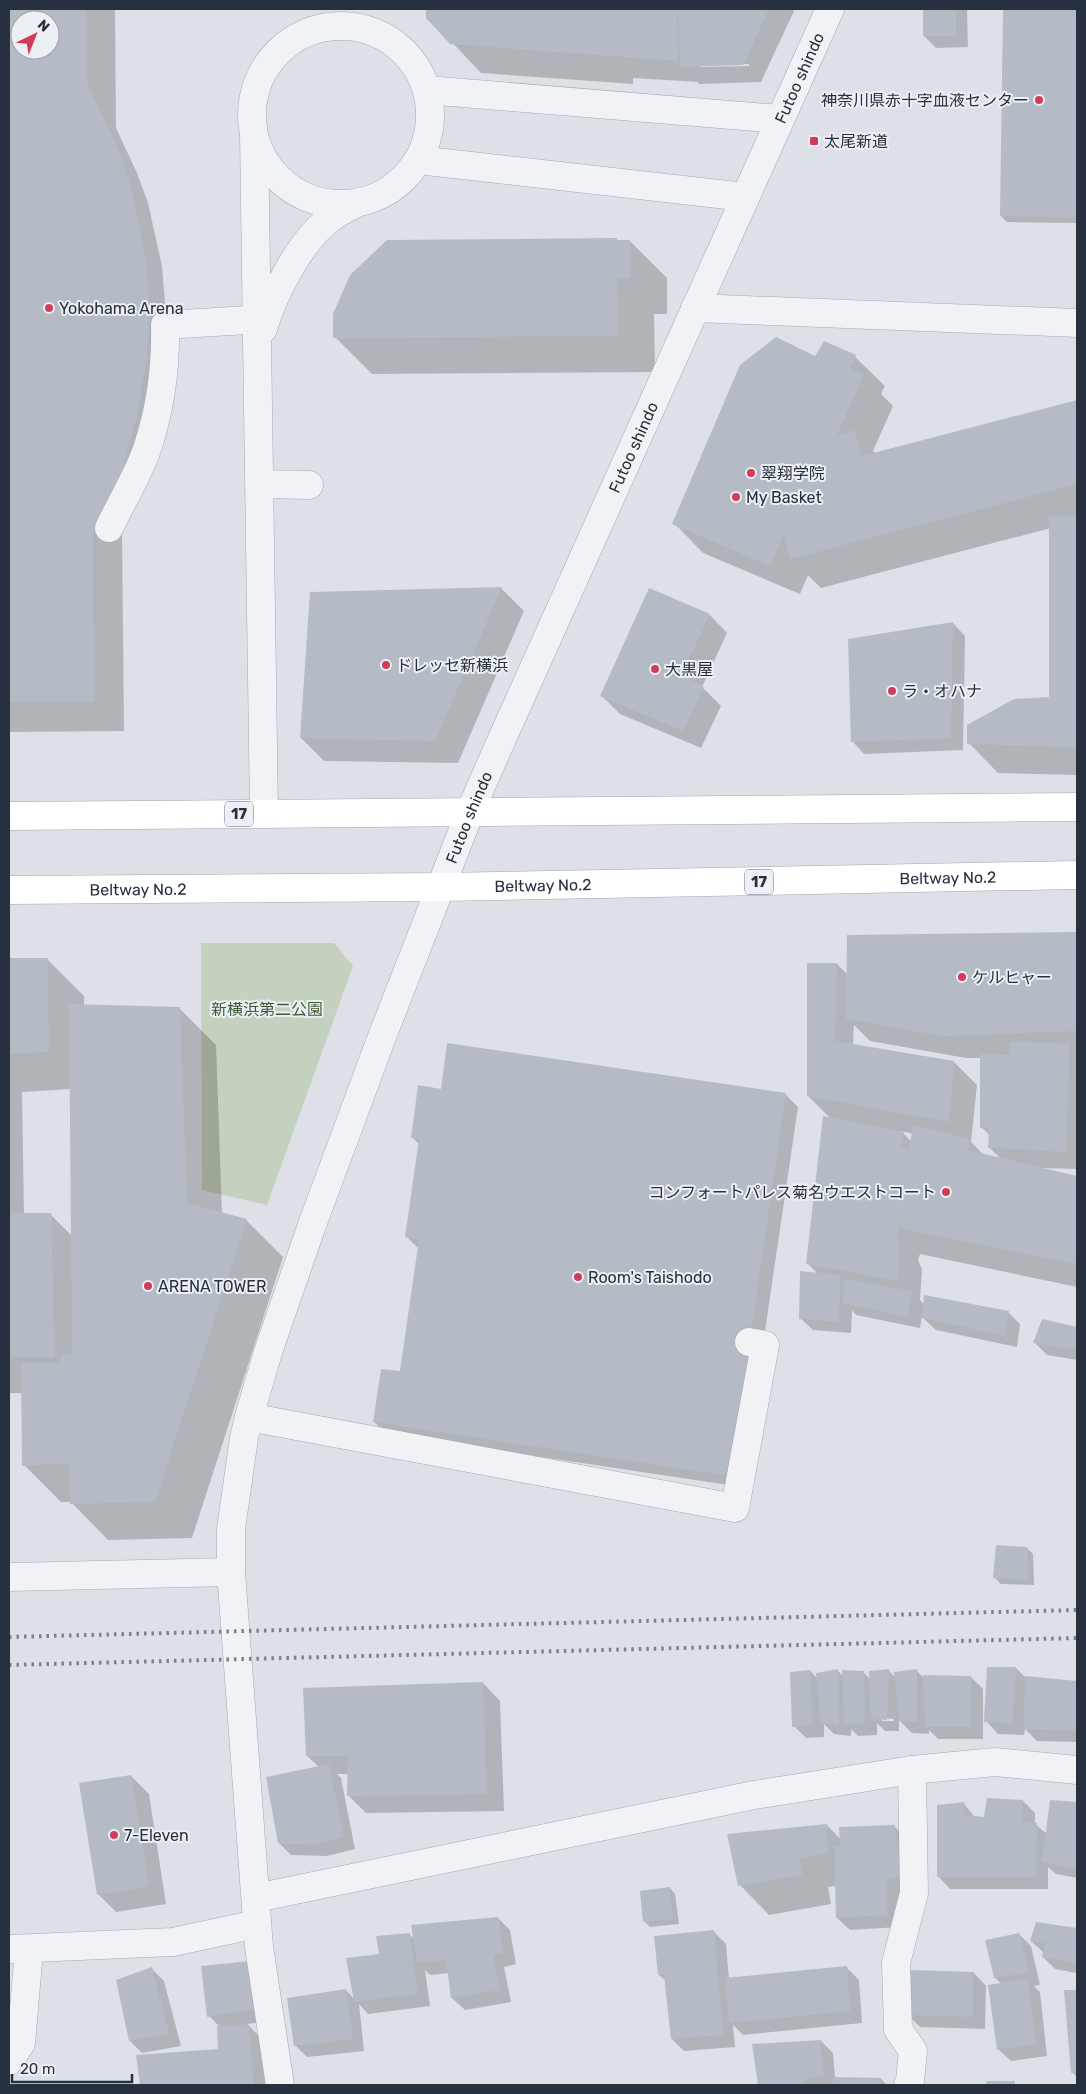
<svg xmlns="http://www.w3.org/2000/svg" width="1086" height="2094" font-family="Rubik,'Noto Sans JP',sans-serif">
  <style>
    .green { fill: #c3d1be }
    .shadow { fill: #0003; fill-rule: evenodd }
    .building { fill: #b4bbc4; fill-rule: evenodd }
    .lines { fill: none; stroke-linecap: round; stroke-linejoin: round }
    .minor-casing { stroke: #a2a8b1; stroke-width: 29 }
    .major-casing { stroke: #9ca6b3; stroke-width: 29 }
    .minor { stroke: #f0f2f6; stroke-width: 28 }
    .major { stroke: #fff; stroke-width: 28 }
    .rail { stroke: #768191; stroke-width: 4; stroke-dasharray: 2.5 5; stroke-linecap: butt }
    .poi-dot { fill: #d13d58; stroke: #ecf0f5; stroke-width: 2 }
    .labels { text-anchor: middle; stroke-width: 4; stroke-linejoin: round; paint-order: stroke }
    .shield { fill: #ecf0f5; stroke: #616a75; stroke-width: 1 }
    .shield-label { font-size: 15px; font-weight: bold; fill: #26303e }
    .street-label { font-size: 16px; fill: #26303e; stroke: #ecf0f5 }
    .poi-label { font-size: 16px; fill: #26303e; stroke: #ecf0f5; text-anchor: start }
    .park-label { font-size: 16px; fill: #3c5a33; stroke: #ecf0f5 }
  </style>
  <rect width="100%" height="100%" fill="#dde1e7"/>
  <!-- green -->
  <path class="green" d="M201,943H334L353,966L267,1205L202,1190Z"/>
  <!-- shadow -->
  <path class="shadow" d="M9,9H115L116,128L137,173L148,203L162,266L165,302L164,376L122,531L124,731L9,732ZM20,20H50V50H20Z
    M427,9H792L794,11L761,82L699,84L698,82L633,78V84L481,73L428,17ZM749,64V66L700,67V65Z
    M924,9H967L968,47L936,48L924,36Z
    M1004,9H1077V223L1007,222L1001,216Z
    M618,241H630L667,278V314H654L655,372L372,374L335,337Z
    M855,357L885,386L881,394L893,406L873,451L875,453L1077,401V775L998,773L969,743L1050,698L1051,528L821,588L808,575L800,594L703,553L674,523L816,358Z
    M501,588L524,611L458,763L324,761L301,738Z
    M710,615L727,633L702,687L721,706L701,748L620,714L602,696Z
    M953,623L965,636L963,750L864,754L852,741L849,640Z
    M1077,934V1169L1041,1168L1077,1177V1287L920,1254L918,1260L922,1269L920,1300L924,1304L1008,1312L1020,1324L1017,1347L936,1330L922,1317L920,1328L856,1315L852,1310L851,1333L813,1330L800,1318L818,1274L807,1263L831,1119L808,1096L837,964L848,975L849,936ZM854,1025L870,1041L966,1058H981V1127L990,1135L989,1147L1001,1159L984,1155L971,1142L977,1085L954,1062L853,1045ZM901,1131L914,1134L912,1142Z
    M9,959H47L84,996V1006L179,1008L216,1045L222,1214L246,1220L283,1257L192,1538L108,1540L71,1502H61L24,1465L23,1393H9ZM71,1089L72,1236L50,1214H24L22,1092Z
    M442,1090L785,1094L798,1107L742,1487L387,1434L374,1422L401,1373L419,1249L406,1236L420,1145L412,1137Z
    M1043,1321L1077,1328V1360L1047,1355L1035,1343Z
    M1027,1548L1033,1554L1034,1585L1001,1584L995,1578Z
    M1016,1668L1025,1677L1077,1682V1742L1037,1741L1025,1729L1024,1735L998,1734L986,1721Z
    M888,1670L896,1678L917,1671L923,1677H971L983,1689V1739H938L929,1730V1734L912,1733L899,1720V1731H885L877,1723V1735L858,1736L851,1729V1736L834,1734L824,1724V1737L806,1738L794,1726L811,1672L817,1678L838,1671L844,1677L863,1672L870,1679ZM882,1718L894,1719V1721H882Z
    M483,1683L500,1701L504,1811L366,1813L348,1795L349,1774H337L341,1778L355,1849L327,1856L291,1855L279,1843L319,1767L307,1756Z
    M131,1776L149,1794L166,1904L116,1912L98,1894Z
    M1023,1801L1035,1813V1824L1047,1834L1051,1801L1077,1804V1878L1056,1874L1048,1867V1889H950L938,1876L964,1804L976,1818H985Z
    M827,1825L841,1840L895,1827L907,1839L913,1887L899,1892V1927L850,1930L837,1918L836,1886L828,1887L831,1904L769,1915L740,1885Z
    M670,1888L675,1894L679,1924L650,1927L644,1921Z
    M498,1918L510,1930L516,1964L504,1967L511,2002L465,2010L452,1998L449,1973L430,1975L425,1970L430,2006L368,2014L359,2004L364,2051L307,2057L295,2045L346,1990L355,2000L380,1955L410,1935L415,1939Z
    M1036,1923L1077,1929V1973L1055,1969L1043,1957L1044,1953L1031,1941Z
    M714,1932L726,1944L729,1979L847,1968L859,1980L862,2023L743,2035L733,2025L735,2047L684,2051L672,2039L666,1981L659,1975Z
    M1019,1934L1031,1946L1040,1985L1034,1986L1040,1992L1047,2056L1011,2061L998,2049L1002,1984L995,1978Z
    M250,1963L268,2021L247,2024L261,2038L265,2085H142L137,2056L219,2050V2026L209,2016Z
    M152,1969L164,1981L181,2046L142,2053L130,2041Z
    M974,1973L986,1986L985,2029L920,2027L908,2015Z
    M1077,1991V2077L1072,2072L1066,1992Z
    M821,2041L833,2053L835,2078L881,2079L887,2085H759L754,2045Z"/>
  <!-- building -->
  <path class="building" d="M9,9H86L87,83L120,153L130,184L144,247L148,284L149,320L147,357L138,413L123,467L101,520L93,534L95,702H9ZM20,20H50V50H20Z
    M426,9H677L678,61L450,44L426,18Z
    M678,9H769L743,65L680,67Z
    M923,9H956V36H923Z
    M1003,9H1077V218L1000,216Z
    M617,238V240H630L631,278H617L618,336L333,338V314L350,275L387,240Z
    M776,337L815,356L824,341L856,355L850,368L864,375L837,435L854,430L862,456L1077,400V484L790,559L784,535L770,566L672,524L740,365Z
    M1049,516L1077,517V747L967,744V725L1014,699L1049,697Z
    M502,587L435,741L300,738L310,592Z
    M649,588L710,614L682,675L704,687L683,731L600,696Z
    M953,622L951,738L851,742L848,639Z
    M1077,932V1031L942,1036L846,1019L847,935Z
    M9,958H48L49,1052L9,1054Z
    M807,963H837L835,1041L954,1061L949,1122L807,1096Z
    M69,1004L180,1007L187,1203L247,1219L155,1502L70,1504L69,1463L22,1466L21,1363H61V1354H72Z
    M1010,1041L1070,1044L1066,1152L988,1148L989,1127L980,1128V1054L1009,1055Z
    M447,1043L786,1093L730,1476L373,1422L381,1369L400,1371L419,1239L405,1237L419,1139L411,1138L418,1085L441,1089Z
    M823,1116L904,1132L901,1147L908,1150L914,1125L970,1139L968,1150L1077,1176V1264L899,1228L896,1236L900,1245L897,1281L806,1264Z
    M9,1213H51L55,1357H9Z
    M800,1271L840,1275L839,1322L799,1319Z
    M844,1279L913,1291L908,1317L843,1303Z
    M924,1295L1009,1311L1005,1336L922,1318Z
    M1042,1319L1077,1327V1350L1033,1343Z
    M996,1545L1027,1547L1029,1580L993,1578Z
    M987,1667H1016L1013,1723L984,1722Z
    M838,1669L839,1725L820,1722L816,1673Z
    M889,1669L887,1720L871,1719L869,1671Z
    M917,1669V1722L899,1721L894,1672Z
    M811,1670L812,1725L792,1727L790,1672Z
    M842,1670L864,1671L865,1723L844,1724Z
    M923,1675L971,1676V1727H925Z
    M1025,1676L1077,1681V1730L1024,1729Z
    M483,1682L487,1794L347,1796L348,1756H306L303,1688Z
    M329,1764L344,1837L314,1845L278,1843L266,1777Z
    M131,1775L149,1886L97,1895L79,1783Z
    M987,1798L1023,1800V1822L1037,1823L1036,1877H937V1805L964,1802L965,1815L984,1817Z
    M1050,1800L1077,1802V1869L1042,1862Z
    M827,1824L828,1854L799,1858L802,1875L738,1886L727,1834Z
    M895,1825L901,1875L887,1880V1915L836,1918L834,1846H840L839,1827Z
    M670,1887L673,1919L643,1922L640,1891Z
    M498,1917L504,1952L493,1955L500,1990L451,1998L446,1960L417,1963L411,1925Z
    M1036,1922L1077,1928V1964L1042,1957L1045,1943L1030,1941Z
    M714,1930L723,2035L671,2039L664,1975H658L654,1936Z
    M410,1933L418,1994L354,2002L346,1958L379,1954L376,1936Z
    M1019,1933L1029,1973L994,1978L985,1940Z
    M250,1961L256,2009L207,2017L201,1966Z
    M847,1966L850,2011L729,2023L725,1978Z
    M152,1967L169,2034L129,2041L116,1980Z
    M908,1970L974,1972L973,2017L907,2015Z
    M1028,1979L1036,2044L997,2050L988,1985Z
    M346,1989L353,2039L294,2046L287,1998Z
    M1064,1990H1077V2072L1071,2073Z
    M249,2025L254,2085H140L136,2055L218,2049L217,2026Z
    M821,2040L824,2076L804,2079V2085H758L752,2044Z
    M833,2077L881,2078V2085H833Z
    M986,2081H1015V2085H987Z"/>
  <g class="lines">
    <!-- minor casing -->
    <g class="minor-casing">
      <g id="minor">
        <circle cx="341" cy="115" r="89"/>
        <path d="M427,90L779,119"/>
        <path d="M254,135L264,814"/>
        <path d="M418,160L745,197"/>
        <path d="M695,308L1077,323"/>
        <path d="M263,329C273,294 301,239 332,217C339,212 347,208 355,204"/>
        <path d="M260,484L309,485"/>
        <path d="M109,528C120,505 139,473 147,449C160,410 166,366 165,325L266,319"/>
        <path d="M249,1417L735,1508L765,1345L749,1342"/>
        <path d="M9,1577L231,1572"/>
        <path d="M256,1898L754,1795L912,1770L995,1762L1077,1770"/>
        <path d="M9,1949L173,1942L257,1924"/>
        <path d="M9,2061L21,2043L29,1950"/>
        <path id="s1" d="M280,2085L259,1947L231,1572V1529L244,1438L249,1417L268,1352L312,1225L383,1034L470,812L493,759L830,9"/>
        <path d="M908,2085L910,2081L913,2051L898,2029L896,1963L914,1893L912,1770"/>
      </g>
    </g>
    <!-- major casing -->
    <g class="major-casing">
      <g id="major">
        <path d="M9,816L1077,807"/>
        <path id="s2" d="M9,890L441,887L1077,875"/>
      </g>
    </g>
    <!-- minor -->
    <use href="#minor" class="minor"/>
    <!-- major -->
    <use href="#major" class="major"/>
    <!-- rail -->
    <path class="rail" d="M9,1637L1077,1610
      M9,1665L1077,1638"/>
  </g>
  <!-- markers -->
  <g class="poi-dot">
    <circle cx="1039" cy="100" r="5"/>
    <rect x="809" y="136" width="10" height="10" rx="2.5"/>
    <circle cx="49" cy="308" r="5"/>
    <circle cx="751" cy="473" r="5"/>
    <circle cx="736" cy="497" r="5"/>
    <circle cx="386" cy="665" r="5"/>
    <circle cx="655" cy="669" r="5"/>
    <circle cx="892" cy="691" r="5"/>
    <circle cx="962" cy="977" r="5"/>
    <circle cx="946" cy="1192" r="5"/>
    <circle cx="578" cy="1277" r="5"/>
    <circle cx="148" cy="1286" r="5"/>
    <circle cx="114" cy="1835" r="5"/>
  </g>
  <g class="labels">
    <!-- shield labels -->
    <g class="shield">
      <rect x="225" y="801.5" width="28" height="25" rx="4"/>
      <rect x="745" y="869.5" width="28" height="25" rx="4"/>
    </g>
    <g class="shield-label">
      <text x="239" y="819">17</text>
      <text x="759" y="887">17</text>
    </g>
    <!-- street labels -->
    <g class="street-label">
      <text dy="6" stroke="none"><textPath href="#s1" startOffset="2121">Futoo shindo</textPath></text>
      <text dy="6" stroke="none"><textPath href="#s1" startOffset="1716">Futoo shindo</textPath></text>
      <text dy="6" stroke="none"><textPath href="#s1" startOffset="1311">Futoo shindo</textPath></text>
      <text dy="6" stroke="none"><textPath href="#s2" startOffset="939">Beltway No.2</textPath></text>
      <text dy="6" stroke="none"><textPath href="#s2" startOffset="534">Beltway No.2</textPath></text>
      <text dy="6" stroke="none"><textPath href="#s2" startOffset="129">Beltway No.2</textPath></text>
    </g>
    <!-- poi labels -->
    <g class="poi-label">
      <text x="1029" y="106" text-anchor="end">神奈川県赤十字血液センター</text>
      <text x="824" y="147">太尾新道</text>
      <text x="59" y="314">Yokohama Arena</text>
      <text x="761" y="479">翠翔学院</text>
      <text x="746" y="503">My Basket</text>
      <text x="396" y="671">ドレッセ新横浜</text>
      <text x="665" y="675">大黒屋</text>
      <text x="902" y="697">ラ・オハナ</text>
      <text x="972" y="983">ケルヒャー</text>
      <text x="936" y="1198" text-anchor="end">コンフォートパレス菊名ウエストコート</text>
      <text x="588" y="1283">Room's Taishodo</text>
      <text x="158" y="1292">ARENA TOWER</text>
      <text x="124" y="1841">7-Eleven</text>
    </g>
    <!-- park labels -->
    <g class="park-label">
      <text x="267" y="1015">新横浜第二公園</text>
    </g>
  </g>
  <!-- border -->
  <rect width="1086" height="2094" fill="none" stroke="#26303e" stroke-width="20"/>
  <!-- north arrow -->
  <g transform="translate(35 35) rotate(43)"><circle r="24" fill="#ecf0f5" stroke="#9da3ac"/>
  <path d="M0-4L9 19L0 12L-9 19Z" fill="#d13d58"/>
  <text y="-8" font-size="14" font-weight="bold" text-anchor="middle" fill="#26303e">N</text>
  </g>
  <!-- scale -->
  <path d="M12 2074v8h120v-8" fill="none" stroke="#26303e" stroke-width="2.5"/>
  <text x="20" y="2074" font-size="15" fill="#26303e" stroke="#ecf0f5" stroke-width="4" paint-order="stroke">20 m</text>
</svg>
